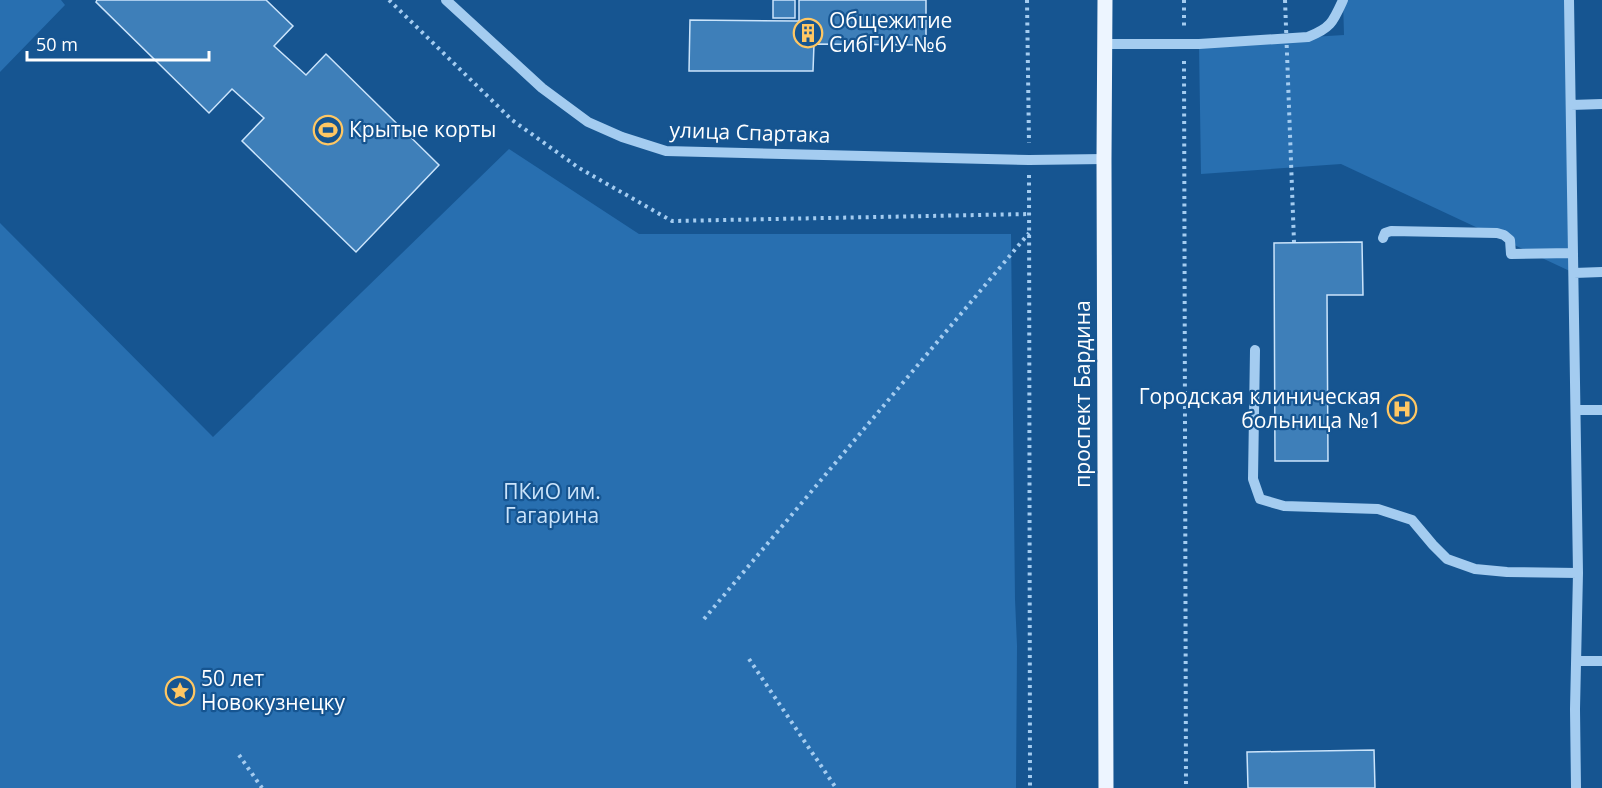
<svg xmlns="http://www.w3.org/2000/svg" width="1602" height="788" font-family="'Open Sans',sans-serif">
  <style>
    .green { fill: #286fb0 }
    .building { fill: #3e7fb9; stroke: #cbe4fb; stroke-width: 1.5 }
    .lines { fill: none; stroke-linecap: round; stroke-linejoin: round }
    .path { stroke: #a4ccf0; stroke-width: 4; stroke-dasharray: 3 4.5; stroke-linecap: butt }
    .minor { stroke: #a4ccf0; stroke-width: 10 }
    .major { stroke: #edf5ff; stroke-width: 15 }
    .path-bridge { stroke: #a4ccf0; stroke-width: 4; stroke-dasharray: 3 4.5; stroke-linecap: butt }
    .labels { text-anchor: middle; stroke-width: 4.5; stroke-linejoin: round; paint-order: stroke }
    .poi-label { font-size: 21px; fill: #fff; stroke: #165591; text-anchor: start }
    .street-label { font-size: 21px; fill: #fff; stroke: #165591 }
    .park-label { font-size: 21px; fill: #cbe4fb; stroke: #165591 }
  </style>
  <rect width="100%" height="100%" fill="#165591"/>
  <!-- green -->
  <path class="green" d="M0,0H61L65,5L0,72Z
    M1343,0H1569L1574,273L1341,164L1201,174L1199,44L1344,35Z
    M509,149L639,234H1011L1015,599L1017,646L1016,788H0V223L213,437Z"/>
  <!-- building -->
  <path class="building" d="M97,0H266L293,26L274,46L306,75L326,54L439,165L356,252L242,141L264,118L232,89L209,113L96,2Z
    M773,0H795V18H773Z
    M799,0H926V45L814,44L813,71H689L690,20L799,21Z
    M1362,242L1363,295H1327L1328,461H1275L1274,243Z
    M1374,750L1375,788H1248L1247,752Z"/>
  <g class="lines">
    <!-- path -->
    <path class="path" d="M389,0L512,120L579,168L672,221L1030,214
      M1027,0L1029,143
      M1184,0V29
      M1184,61L1186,788
      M1029,175L1030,788
      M704,619L1029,233
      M749,659L836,788
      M239,755L262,788"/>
    <!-- minor -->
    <path class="minor" d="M446,0L542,88L588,122L622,137L666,151L1029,160L1104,159
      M1569,0L1578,573L1575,709L1576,788
      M1104,44H1199L1308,37C1331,28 1333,22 1343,0
      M1571,105L1602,104
      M1383,238L1385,233L1391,231L1497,233L1504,235L1510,240L1511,254L1573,253
      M1574,273L1602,272
      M1255,350L1253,479L1260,499L1284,506L1378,509L1412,520L1433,545L1447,559L1475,569L1507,572L1578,573
      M1576,410H1602
      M1577,661H1602"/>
    <!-- major -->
    <path class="major" d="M1105,0L1104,159L1106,788"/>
    <!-- path-bridge -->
    <path class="path-bridge" d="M1285,0L1294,242"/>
  </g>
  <!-- icons -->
  <defs>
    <g id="building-ring" transform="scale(1.5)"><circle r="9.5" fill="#165591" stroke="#ffc763" stroke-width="1.5"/><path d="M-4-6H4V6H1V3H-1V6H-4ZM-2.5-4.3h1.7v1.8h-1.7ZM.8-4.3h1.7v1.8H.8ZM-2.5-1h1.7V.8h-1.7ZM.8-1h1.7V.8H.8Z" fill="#ffc763"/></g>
    <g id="stadium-ring" transform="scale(1.5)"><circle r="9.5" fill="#165591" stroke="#ffc763" stroke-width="1.5"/><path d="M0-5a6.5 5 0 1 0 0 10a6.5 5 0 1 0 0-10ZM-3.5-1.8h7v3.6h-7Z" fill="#ffc763"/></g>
    <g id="hospital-ring" transform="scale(1.5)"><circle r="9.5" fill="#165591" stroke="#ffc763" stroke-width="1.5"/><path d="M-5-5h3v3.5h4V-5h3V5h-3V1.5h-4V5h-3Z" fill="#ffc763"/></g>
    <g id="sight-ring" transform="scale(1.5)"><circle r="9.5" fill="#165591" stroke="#ffc763" stroke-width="1.5"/><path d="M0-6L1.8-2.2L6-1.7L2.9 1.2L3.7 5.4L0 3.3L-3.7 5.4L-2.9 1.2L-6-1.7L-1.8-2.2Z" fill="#ffc763"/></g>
  </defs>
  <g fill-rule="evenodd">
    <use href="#building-ring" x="808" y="33"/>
    <use href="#stadium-ring" x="328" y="130"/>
    <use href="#hospital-ring" x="1402" y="409"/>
    <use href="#sight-ring" x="180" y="691"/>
  </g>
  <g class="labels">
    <!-- poi labels -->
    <g class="poi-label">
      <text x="829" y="28">Общежитие<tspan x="829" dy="24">СибГИУ №6</tspan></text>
      <text x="349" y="137">Крытые корты</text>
      <text x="1381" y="404" text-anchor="end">Городская клиническая<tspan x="1381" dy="24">больница №1</tspan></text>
      <text x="201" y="686">50 лет<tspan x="201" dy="24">Новокузнецку</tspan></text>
    </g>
    <!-- street labels -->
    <g class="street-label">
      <text transform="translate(750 133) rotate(2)" y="7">улица Спартака</text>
      <text transform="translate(1083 394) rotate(-90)" y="7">проспект Бардина</text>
    </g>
    <!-- park labels -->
    <g class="park-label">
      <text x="552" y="499">ПКиО им.<tspan x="552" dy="24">Гагарина</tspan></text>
    </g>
  </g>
  <!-- scale -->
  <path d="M27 51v9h182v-9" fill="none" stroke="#ffffff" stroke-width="3"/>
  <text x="36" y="51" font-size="18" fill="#ffffff" stroke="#165591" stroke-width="4.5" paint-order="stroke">50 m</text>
</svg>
